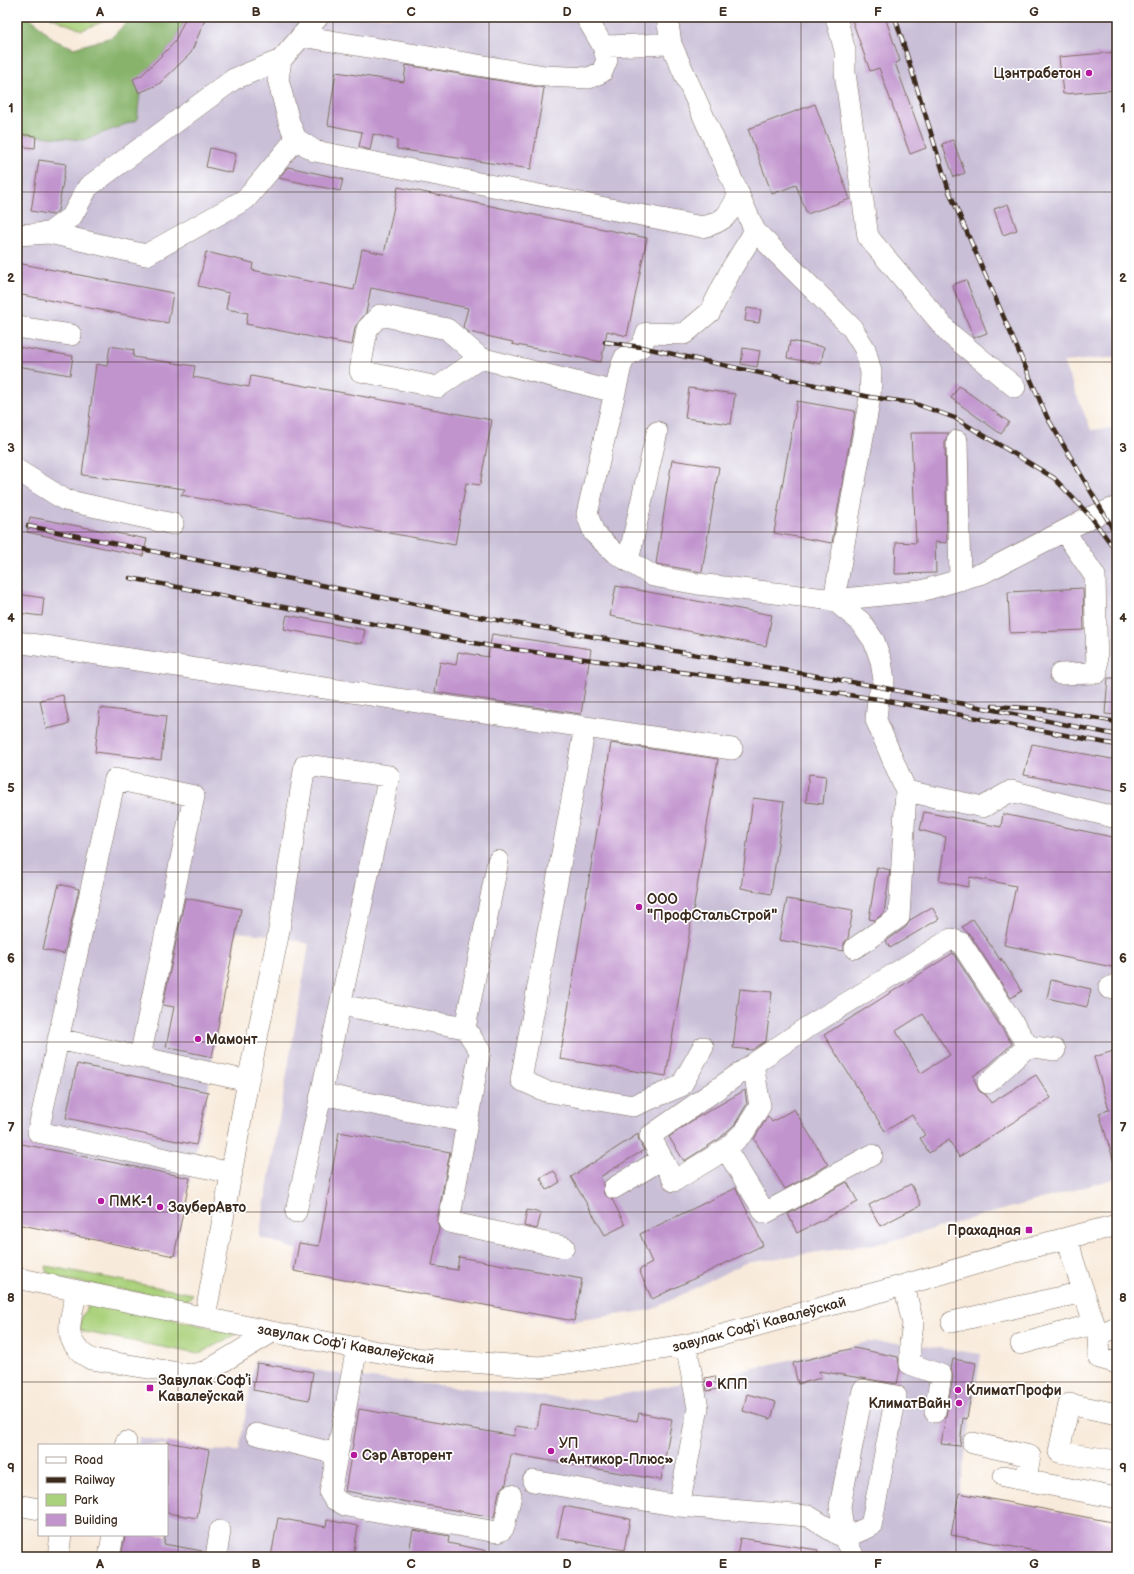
<svg xmlns="http://www.w3.org/2000/svg" width="1134" height="1574" font-family="'Balsamiq Sans',sans-serif">
  <style>
    .industrial { fill: #c9bfd7 }
    .green { fill: #aad17b; stroke: #727e4c }
    .forest { fill: #87b36b; stroke: #616e44 }
    .building { fill: #c194ce; fill-rule: evenodd }
    .lines { fill: none; stroke-linecap: round; stroke-linejoin: round }
    .minor-casing { stroke: #7d6d60; stroke-width: 22 }
    .minor { stroke: #fff; stroke-width: 21 }
    .rail-casing { stroke: #3b2a1e; stroke-width: 4.5 }
    .rail { stroke: #fff; stroke-width: 3; stroke-dasharray: 9; stroke-linecap: butt }
    .grid { fill: none; stroke: #3b2a1e; stroke-width: 1; stroke-opacity: 0.55 }
    .poi-dot { fill: #b5179e; stroke: #fff; stroke-width: 1.5 }
    .labels { text-anchor: middle; stroke-width: 3.5; stroke-linejoin: round; paint-order: stroke }
    .poi-label { font-size: 14px; font-weight: bold; fill: #3b2a1e; stroke: #fff; text-anchor: start }
    .street-label { font-size: 14px; fill: #3b2a1e; stroke: #fff }
    .neatline { fill: none; stroke: #3b2a1e; stroke-width: 1.5 }
    .grid-label { font-size: 13px; text-anchor: middle; font-weight: bold; fill: #3b2a1e }
  </style>
  <rect width="100%" height="100%" fill="#fff"/>
  <filter id="ink" filterUnits="userSpaceOnUse"><feTurbulence type="fractalNoise" baseFrequency=".025" numOctaves="2"/><feDisplacementMap in="SourceGraphic" scale="8" xChannelSelector="R" yChannelSelector="G"/><feConvolveMatrix kernelMatrix="1 2 1 2 8 2 1 2 1" color-interpolation-filters="sRGB"/></filter>
  <filter id="wash" filterUnits="userSpaceOnUse"><feTurbulence type="fractalNoise" baseFrequency=".012" numOctaves="4" result="noise"/><feDisplacementMap in="SourceGraphic" scale="16" xChannelSelector="R" yChannelSelector="G"/><feGaussianBlur stdDeviation="0.9" result="paint"/><feColorMatrix in="noise" values="0 0 0 0 0 0 0 0 0 0 0 0 0 0 0 0 0 1.4 0 .05"/><feComposite in="paint" operator="in"/></filter>
  <g filter="url(#wash)">
    <rect width="100%" height="100%" fill="#f8eada"/>
    <!-- industrial -->
    <path class="industrial" d="M186,17H1117V357L1063,362L1091,430L1117,428V1178L887,1242L745,1263L651,1310L574,1321L294,1271L298,1250L259,1237L309,944L278,936L237,932L213,1052L208,1092L174,1256L17,1224V134L36,136L133,79L174,43Z
      M868,1342L910,1344L981,1354L959,1493L1117,1523V1557H118L122,1535H167V1445H138L139,1437L209,1450L239,1451L255,1360L352,1376L549,1397L591,1400L715,1377Z"/>
    <!-- green -->
    <path class="green" d="M50,17H114L82,30Z
      M46,1266L193,1294L188,1300H181L56,1278L47,1272Z
      M93,1300L237,1334L198,1354L85,1332L80,1329C79,1316 86,1310 93,1300Z"/>
    <!-- forest -->
    <path class="forest" d="M17,17H30L54,40L74,48L112,37L132,17H184L185,19L174,43L142,75L137,120L84,140L17,134Z"/>
    <g id="blocks">
      <!-- building -->
      <path class="building" d="M186,17H206L191,53L159,84L139,93L133,79L142,75L174,43Z
        M851,17H885L900,61L895,63L926,148L910,154L879,68L870,71Z
        M1117,52V90L1063,94L1059,57Z
        M406,65L544,88L531,169L397,149V140L373,134L370,150L359,147L362,132L328,125L336,72L404,82Z
        M815,104L850,199L807,214L796,185L772,194L748,129Z
        M17,134L36,136L35,148L17,146Z
        M953,140L965,173L954,177L942,144Z
        M210,148L236,154L232,173L206,167Z
        M39,160L66,164L58,211L53,215L31,211Z
        M288,167L343,179L340,191L279,178Z
        M398,187L647,238L627,336L607,331L601,362L512,344L513,342L469,332L463,327L468,308L371,288L366,313L355,327L352,345L246,324L248,313L226,309L229,293L198,286L206,252L253,263L252,270L354,290L362,249L384,254Z
        M1008,204L1017,230L1003,235L994,209Z
        M17,263L173,293L168,323L17,294Z
        M966,280L987,333L974,338L952,285Z
        M747,308L761,310L759,323L745,321Z
        M790,341L824,347L821,364L787,358Z
        M110,346L134,350L133,357L195,366L193,377L249,387L251,376L492,420L480,485L466,483L455,545L181,495L185,489L82,475L96,364L107,366Z
        M17,347L73,356L70,375L17,366Z
        M743,348L760,351L757,367L741,364Z
        M959,386L1009,422L1001,434L951,398Z
        M689,388L735,394L731,424L685,418Z
        M797,401L855,411L832,543L774,533Z
        M911,433H949L945,441L947,543L935,542L936,573L895,574L896,542L916,543Z
        M672,460L719,467L702,572L656,564Z
        M30,517L147,539L143,556L27,532Z
        M616,586L772,615L766,646L610,616Z
        M1083,588L1084,630L1010,633L1008,592Z
        M17,594L44,598L42,616L17,613Z
        M287,615L365,630L362,644L284,629Z
        M492,634L591,649L581,714L435,692L440,662L456,665L458,652L488,657Z
        M1108,678H1117V715L1105,714Z
        M63,695L69,724L46,729L40,700Z
        M100,708L166,716L161,760L95,752Z
        M611,743L718,759L666,1076L560,1059Z
        M1032,744L1117,760V792L1024,775Z
        M809,774L826,776L823,804L806,802Z
        M753,798L784,802L771,894L741,888Z
        M924,812L1001,827L1003,814L1117,838V968L1004,945L1016,886L970,877L968,887L939,881L946,837L920,830Z
        M877,867L890,870L884,913L875,920L869,919Z
        M59,884L79,889L64,954L43,949Z
        M185,898L241,909L212,1057L166,1047L174,1007L163,1005Z
        M787,899L853,910L848,938L844,943V951L779,940Z
        M932,907L939,919L890,948L886,941L906,927L910,920Z
        M973,919L1001,961V958L1022,991L1011,998L971,936L962,927Z
        M953,953L1012,1044L989,1065L973,1076L979,1091L986,1095L991,1103L1036,1075L1051,1098L959,1157L949,1140L929,1153L920,1138L925,1135L912,1115L885,1131L824,1035ZM923,1014L950,1055L921,1073L896,1031Z
        M1051,980L1091,989L1087,1007L1047,998Z
        M740,989L772,992L766,1041L752,1050L733,1048Z
        M1117,1050V1162H1114L1099,1113L1109,1110L1094,1057Z
        M77,1064L208,1092L196,1145L66,1118Z
        M745,1090L747,1104L735,1124L719,1139L684,1161L669,1137L693,1120Z
        M794,1109L828,1165L785,1189L754,1139L768,1116L772,1122Z
        M339,1132L450,1152L437,1220L439,1228L432,1266L457,1270L459,1257L582,1279L574,1321L294,1271L299,1243L319,1246Z
        M638,1134L639,1141L644,1150L600,1177L603,1183L604,1194L612,1199L625,1225L605,1235L571,1177Z
        M17,1143L190,1178L174,1256L17,1224Z
        M554,1171L560,1182L547,1190L540,1178Z
        M847,1182L858,1202L797,1233L788,1214Z
        M911,1184L921,1205L880,1226L869,1205Z
        M736,1188L763,1245L652,1299L639,1270L652,1263L640,1234Z
        M527,1210L541,1213L537,1229L524,1226Z
        M854,1348L898,1357L900,1369L897,1384L819,1371L821,1378L798,1384L793,1363Z
        M953,1359L976,1363L967,1419L963,1418L960,1446L941,1444L953,1377L951,1369Z
        M257,1363L313,1372L309,1400L253,1390Z
        M715,1376L718,1389L707,1391L705,1378Z
        M747,1394L776,1402L771,1419L743,1411Z
        M541,1404L637,1421L639,1413L672,1419L661,1480L511,1454L506,1484L499,1492L494,1517L345,1491L359,1409L514,1436L516,1426L537,1429Z
        M167,1442L209,1450L197,1518L167,1513Z
        M959,1493L1117,1523V1557H1067L951,1535Z
        M564,1506L630,1519L624,1550L557,1538Z
        M278,1518L326,1527L327,1520L358,1526L353,1557H271Z
        M413,1530L449,1536L448,1543L488,1551V1557H408Z
        M125,1535H165L164,1544L202,1551V1557H121Z
        M740,1538L818,1550L817,1557H737Z"/>
    </g>
  </g>
  <g filter="url(#ink)">
    <use href="#blocks" fill-opacity="0" stroke="#7d6d60" stroke-width="1"/>
    <g class="lines">
      <!-- minor casing -->
      <g class="minor-casing">
        <path id="minor" d="M318,17L281,60L278,79L289,122L296,139L315,151L702,227C726,222 729,214 739,194
          M586,17L603,46L671,44
          M667,17L671,44L755,231L852,328L865,349L871,372L870,397L834,600
          M836,17L845,51V73L868,237L950,334L1015,387
          M301,36L545,76L589,78L602,72L607,60L603,46
          M755,231L732,268L710,312L684,334L647,333L641,347L625,357L621,366L587,514L594,533L614,552L653,576L698,584L834,600L921,591L983,573L1091,517L1117,507
          M49,233L146,255L246,199L296,139
          M17,235L49,233L72,216L88,187L234,79L281,60
          M17,327L71,335
          M480,358L438,387L360,371L367,329L380,315L447,329L480,358L615,392
          M957,441L960,580
          M17,470L65,500L173,524
          M628,561L657,432
          M834,600L861,622L874,641L881,661L884,680L878,699L876,720L906,791L899,917L855,948
          M17,642L732,749
          M1060,674L1097,673L1095,576L1064,531
          M585,727L521,1080L545,1091L633,1106L681,1086L703,1047
          M906,791L983,807L1011,791L1117,818
          M1109,988L1117,984
          M340,1005L465,1028L480,1051L449,1222L564,1247
          M465,1028L498,861
          M58,1039L248,1081
          M140,1057L194,796L115,779L38,1132L232,1173
          M753,1064L650,1136L674,1181L726,1149L744,1132L760,1106L753,1064L806,1028L951,939L961,943L1028,1046
          M988,1083L1028,1046L1055,1050
          M321,1094L467,1122
          M726,1149L765,1213L872,1155
          M614,1188L662,1159
          M1068,1238L1073,1260L1098,1335L1099,1358L1117,1363
          M17,1278L272,1332L411,1358L540,1367L686,1345L904,1285L1036,1246L1117,1225
          M904,1285L913,1324L910,1344V1364L941,1375L935,1412
          M77,1291C71,1319 59,1342 91,1359L192,1375L207,1371L272,1332
          M205,1318L248,1081L278,936L305,765L389,776L296,1212
          M952,1322L1083,1292
          M1098,1335L1117,1327
          M1021,1344L1093,1324
          M357,1347L330,1493L334,1499L347,1506L497,1532L502,1530L504,1527L511,1495
          M863,1390L896,1396L871,1526L844,1538L840,1506Z
          M1117,1414L1069,1404L1059,1452L1117,1461
          M256,1434L337,1454
          M973,1443L1030,1456L1026,1480
          M126,1445V1442
          M1004,1476L1117,1498
          M533,1481L679,1506L808,1516L844,1538L854,1557
          M17,1505L39,1509
          M679,1506L698,1408L686,1345
          M58,1557L61,1535
          M109,1557L113,1535
          M216,1557L220,1531"/>
      </g>
      <!-- minor -->
      <use href="#minor" class="minor"/>
      <!-- rail casing -->
      <g class="rail-casing">
        <path id="rail" d="M895,17L949,191L1047,417L1117,536
          M605,342L641,347L870,397L913,403L955,418L1054,478L1091,517L1117,552
          M28,526L474,616L880,687L1117,735
          M130,578L490,646L878,699L1117,745
          M993,706L1041,709L1117,722"/>
      </g>
      <!-- rail -->
      <use href="#rail" class="rail"/>
    </g>
  </g>
  <!-- grid -->
  <path class="grid" d="M178,17V1557M333,17V1557M489,17V1557M645,17V1557M801,17V1557M956,17V1557M17,192H1117M17,362H1117M17,532H1117M17,702H1117M17,872H1117M17,1042H1117M17,1212H1117M17,1382H1117"/>
  <!-- markers -->
  <g class="poi-dot">
    <circle cx="1089" cy="73" r="4"/>
    <circle cx="639" cy="907" r="4"/>
    <circle cx="198" cy="1039" r="4"/>
    <circle cx="101" cy="1201" r="4"/>
    <circle cx="160" cy="1207" r="4"/>
    <rect x="1025" y="1226" width="8" height="8" rx="2"/>
    <circle cx="709" cy="1384" r="4"/>
    <rect x="146" y="1384" width="8" height="8" rx="2"/>
    <circle cx="958" cy="1390" r="4"/>
    <circle cx="959" cy="1403" r="4"/>
    <circle cx="551" cy="1451" r="4"/>
    <circle cx="354" cy="1455" r="4"/>
  </g>
  <g class="labels">
    <!-- poi labels -->
    <g class="poi-label">
      <text x="1081" y="78" text-anchor="end">Цэнтрабетон</text>
      <text x="647" y="904">ООО<tspan x="647" dy="16">"ПрофСтальСтрой"</tspan></text>
      <text x="206" y="1044">Мамонт</text>
      <text x="109" y="1206">ПМК-1</text>
      <text x="168" y="1212">ЗауберАвто</text>
      <text x="1021" y="1235" text-anchor="end">Прахадная</text>
      <text x="158" y="1385">Завулак Софʼі<tspan x="158" dy="16">Кавалеўскай</tspan></text>
      <text x="717" y="1389">КПП</text>
      <text x="966" y="1395">КлиматПрофи</text>
      <text x="951" y="1408" text-anchor="end">КлиматВайн</text>
      <text x="559" y="1448">УП<tspan x="559" dy="16">«Антикор-Плюс»</tspan></text>
      <text x="362" y="1460">Сэр Авторент</text>
    </g>
    <!-- street labels -->
    <g class="street-label">
      <text transform="translate(759 1324) rotate(-15)" y="5">завулак Софʼі Кавалеўскай</text>
      <text transform="translate(346 1344) rotate(10)" y="5">завулак Софʼі Кавалеўскай</text>
    </g>
  </g>
  <!-- margin -->
  <rect width="1134" height="1574" fill="none" stroke="#fff" stroke-width="44"/>
  <!-- legend -->
  <rect x="38" y="1444" width="130" height="92" fill="#ffffff" stroke="#b1aaa5"/>
  <rect x="46" y="1457" width="20" height="6" fill="#ffffff" stroke="#b1aaa5"/>
  <text x="74" y="1464" font-size="12" fill="#3b2a1e">Road</text>
  <rect x="46" y="1477" width="20" height="6" fill="#3b2a1e" stroke="#b1aaa5"/>
  <text x="74" y="1484" font-size="12" fill="#3b2a1e">Railway</text>
  <rect x="46" y="1494" width="20" height="12" fill="#aad17b" stroke="#b1aaa5"/>
  <text x="74" y="1504" font-size="12" fill="#3b2a1e">Park</text>
  <rect x="46" y="1514" width="20" height="12" fill="#c194ce" stroke="#b1aaa5"/>
  <text x="74" y="1524" font-size="12" fill="#3b2a1e">Building</text>
  <rect x="22" y="22" width="1090" height="1530" class="neatline"/>
  <g class="grid-label">
    <text x="100" y="16">A</text>
    <text x="256" y="16">B</text>
    <text x="411" y="16">C</text>
    <text x="567" y="16">D</text>
    <text x="723" y="16">E</text>
    <text x="878" y="16">F</text>
    <text x="1034" y="16">G</text>
    <text x="11" y="112">1</text>
    <text x="1123" y="112">1</text>
    <text x="11" y="282">2</text>
    <text x="1123" y="282">2</text>
    <text x="11" y="452">3</text>
    <text x="1123" y="452">3</text>
    <text x="11" y="622">4</text>
    <text x="1123" y="622">4</text>
    <text x="11" y="792">5</text>
    <text x="1123" y="792">5</text>
    <text x="11" y="962">6</text>
    <text x="1123" y="962">6</text>
    <text x="11" y="1132">7</text>
    <text x="1123" y="1132">7</text>
    <text x="11" y="1302">8</text>
    <text x="1123" y="1302">8</text>
    <text x="11" y="1472">9</text>
    <text x="1123" y="1472">9</text>
    <text x="100" y="1568">A</text>
    <text x="256" y="1568">B</text>
    <text x="411" y="1568">C</text>
    <text x="567" y="1568">D</text>
    <text x="723" y="1568">E</text>
    <text x="878" y="1568">F</text>
    <text x="1034" y="1568">G</text>
  </g>
</svg>
